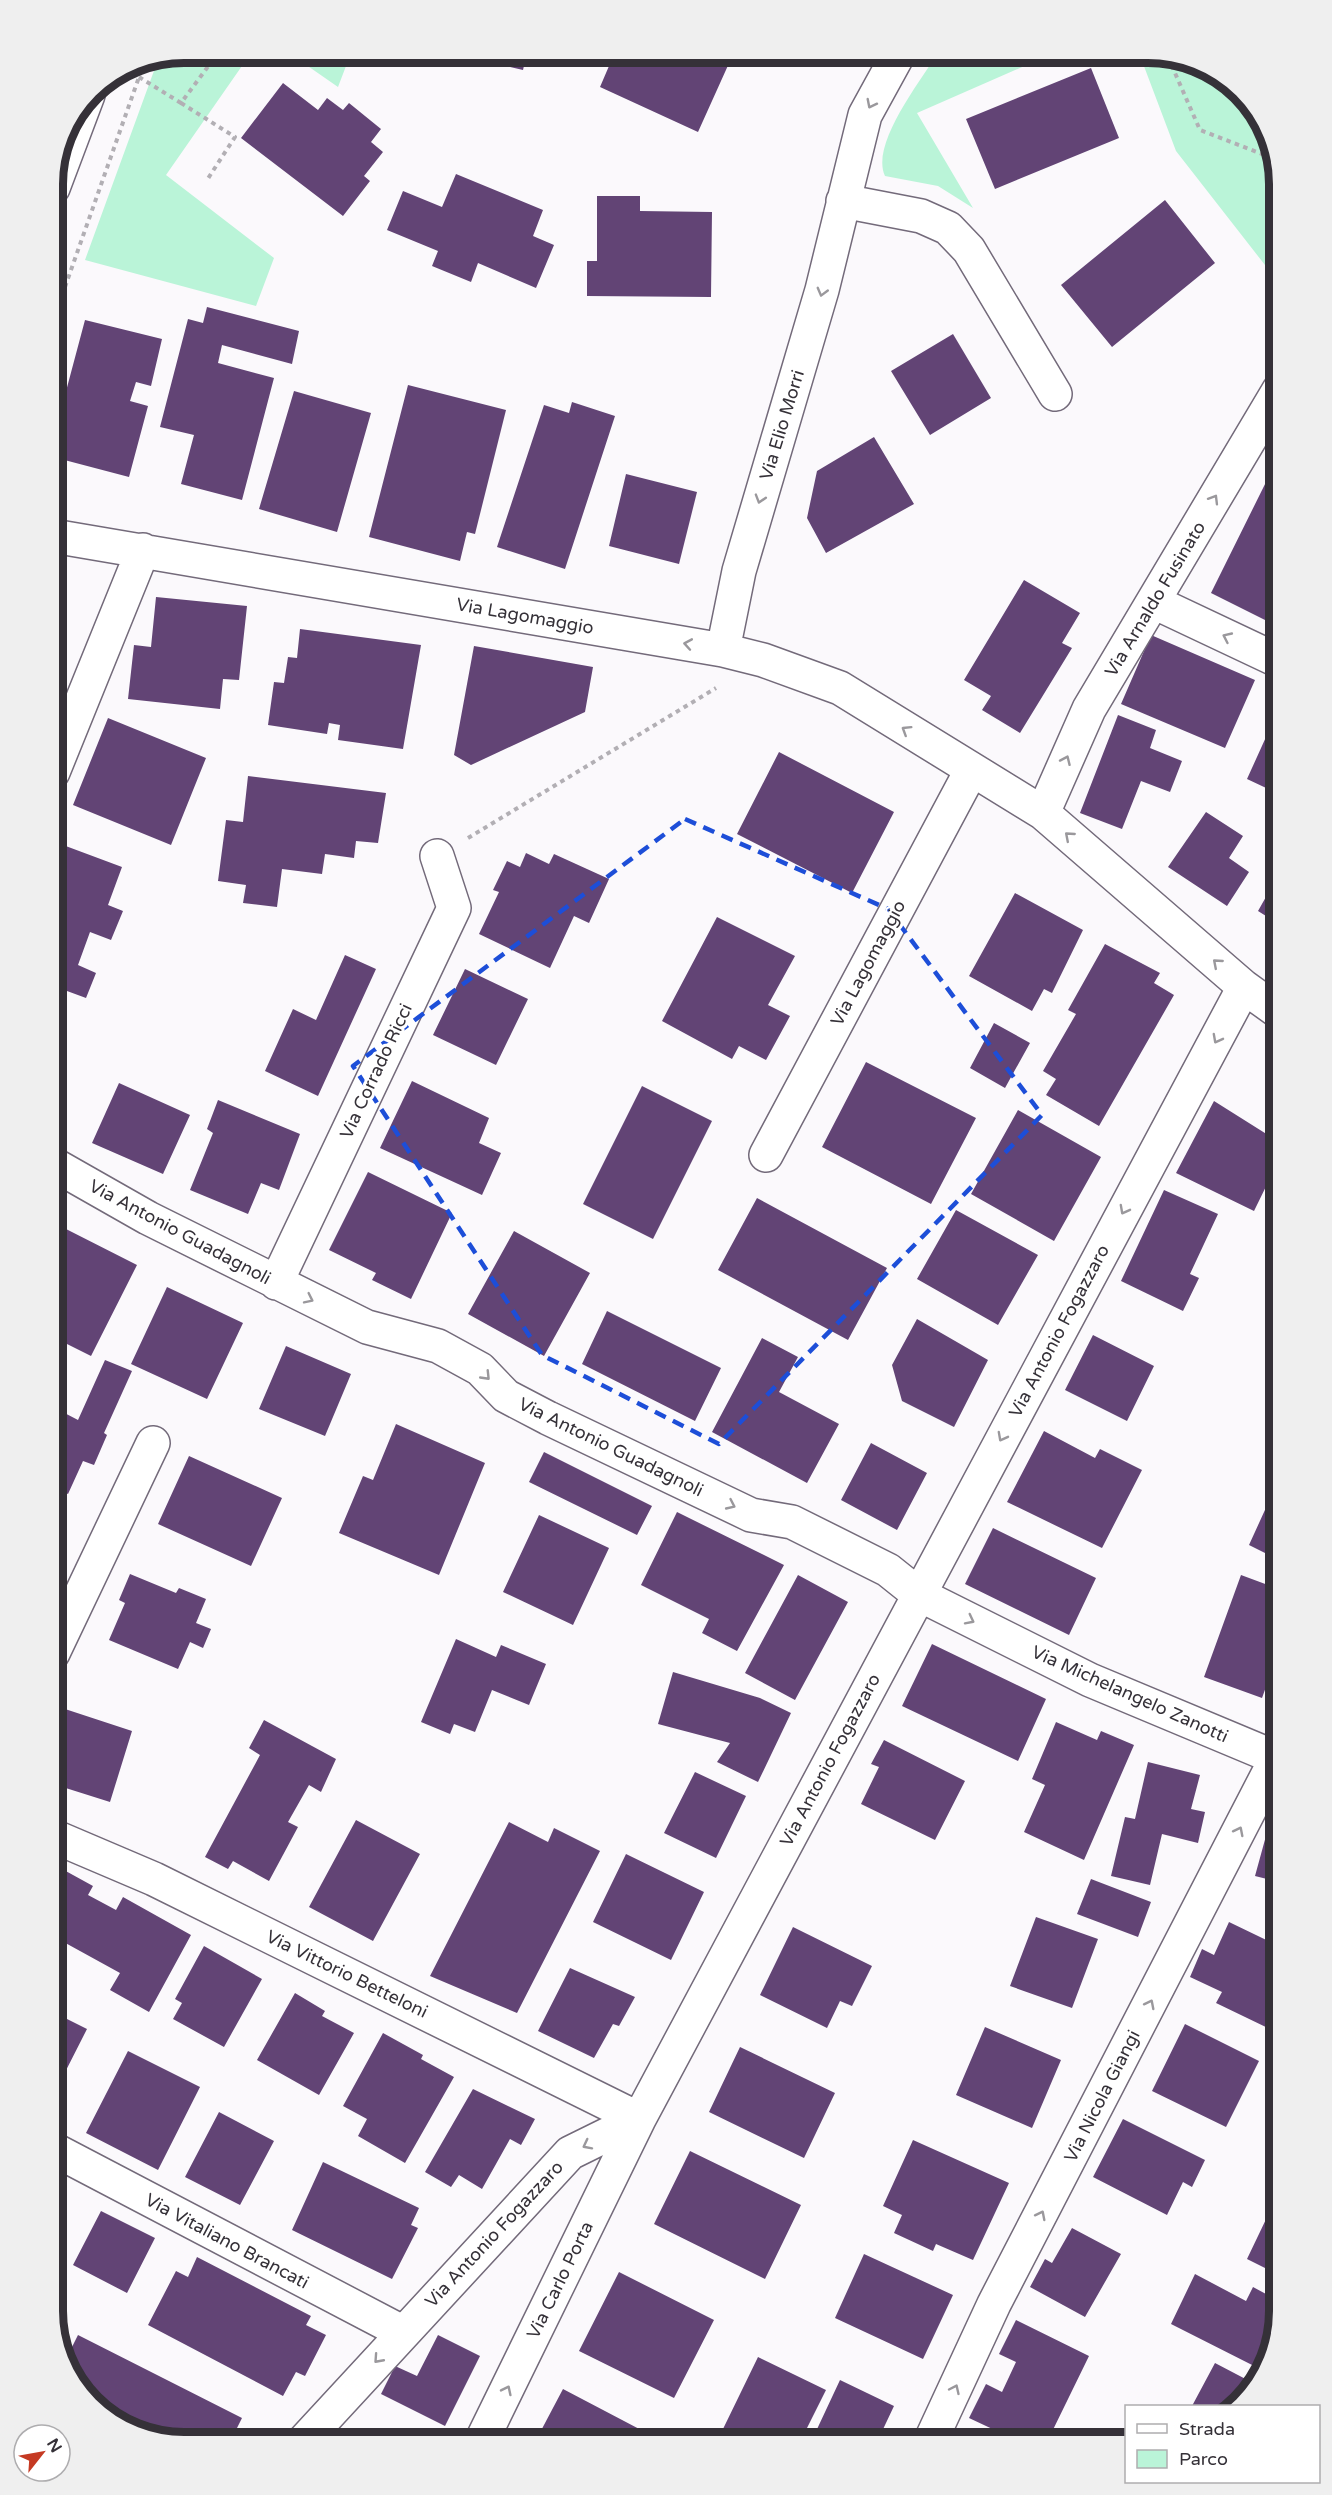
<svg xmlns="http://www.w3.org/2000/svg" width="1332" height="2495" font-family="'Varela Round',sans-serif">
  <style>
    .green { fill: #baf4d8 }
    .building { fill: #624475 }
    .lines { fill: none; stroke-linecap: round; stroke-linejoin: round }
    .street-casing { stroke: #736a7a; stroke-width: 36 }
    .secondary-casing { stroke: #736a7a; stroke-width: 36 }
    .path { stroke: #b2afb4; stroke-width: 4; stroke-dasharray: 4.5 4.5; stroke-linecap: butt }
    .street { stroke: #fff; stroke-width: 33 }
    .secondary { stroke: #fff; stroke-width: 33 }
    .oneway { stroke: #9a989c }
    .marked { fill: none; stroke: #1d4ed8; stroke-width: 4.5; stroke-dasharray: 12 8; stroke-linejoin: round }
    .labels { text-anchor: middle; stroke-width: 6; stroke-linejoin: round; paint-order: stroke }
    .street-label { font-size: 18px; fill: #353138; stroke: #fff }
    .rim { fill: none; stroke: #353138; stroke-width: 8 }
  </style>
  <rect width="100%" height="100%" fill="#fbf9fc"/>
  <!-- green -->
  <path class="green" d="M184,53H251L166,175L274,258L256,306L85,260L159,57Z
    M289,53H351L338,87Z
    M938,53H1054L917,113L973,208L938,186L885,176C870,145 921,80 938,53Z
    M1139,53H1157L1222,75L1269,133L1279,184V283L1176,151Z"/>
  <!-- building -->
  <path class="building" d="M461,53H527L523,70L460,55Z
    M599,53H711L730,61L698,132L600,87L612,59Z
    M1091,68L1119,138L995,189L966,119Z
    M283,83L318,110L327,98L343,110L349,103L381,129L371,142L383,152L364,176L370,181L343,216L241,138Z
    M456,174L543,210L533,236L554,245L536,288L478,263L471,282L432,266L438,251L387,230L403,191L442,207Z
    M597,196H640V211L712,212L711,297L587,296V261H597Z
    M1165,200L1215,263L1112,347L1061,285Z
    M207,307L299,331L292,364L222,345L218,363L274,378L242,500L181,484L194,435L160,427L188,319L203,323Z
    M85,320L162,339L151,386L136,382L130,401L148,406L129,477L53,457V440Z
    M953,334L991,398L930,435L891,371Z
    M408,385L506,410L475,534L467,532L460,561L369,537Z
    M294,391L371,413L337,532L259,509Z
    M572,402L615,416L565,569L497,547L544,405L569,413Z
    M874,437L914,504L826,553L807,518L817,471Z
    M1271,472L1279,476V627L1211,593Z
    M626,474L697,492L679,564L609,546Z
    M1024,580L1080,613L1062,643L1072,648L1020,733L982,710L991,696L964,680Z
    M156,597L247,606L239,680L223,679L220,709L128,699L134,645L151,647Z
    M300,629L421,645L403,749L338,740L340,725L329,723L327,734L268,725L274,682L284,683L288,657L297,658Z
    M1151,635L1255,680L1225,748L1121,704Z
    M474,646L593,667L585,712L471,765L454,755Z
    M1118,715L1156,730L1150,748L1182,761L1170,792L1141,781L1122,829L1080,813Z
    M1276,715L1279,717V794L1247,779Z
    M108,718L206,758L171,845L73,805Z
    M779,752L894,812L852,893L737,834Z
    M248,776L386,793L378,843L356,841L354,858L325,854L322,874L282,869L277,907L243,903L246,885L218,881L226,820L243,822Z
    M1206,812L1243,836L1229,858L1249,872L1227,906L1168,867Z
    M63,845L122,867L108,905L123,911L111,940L90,932L78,965L96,973L86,998L67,991L53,1028V871Z
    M526,853L549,864L554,854L609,879L589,923L574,916L550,968L479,934L499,892L493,890L507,861L520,867Z
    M1279,874V924L1258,911Z
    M1015,893L1083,930L1052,993L1044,989L1032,1011L969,976Z
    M717,917L795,956L768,1005L790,1016L766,1060L739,1046L732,1059L662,1021Z
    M1105,944L1160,973L1154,983L1174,995L1099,1126L1046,1095L1056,1079L1043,1071L1076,1014L1068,1010Z
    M345,955L376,969L318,1096L265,1071L293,1009L316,1020Z
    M465,969L528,999L496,1065L433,1035Z
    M994,1023L1030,1043L1005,1088L970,1068Z
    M866,1062L976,1118L931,1204L822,1147Z
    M412,1081L489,1118L479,1143L501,1153L482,1195L380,1148Z
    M119,1083L190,1115L163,1174L92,1143Z
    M642,1086L712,1121L653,1239L583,1204Z
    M218,1100L300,1134L279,1190L261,1183L248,1214L190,1190L213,1133L207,1129Z
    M1214,1101L1279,1142V1160L1254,1211L1176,1173Z
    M1018,1110L1101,1157L1054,1241L971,1194Z
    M368,1172L452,1213L411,1299L372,1280L376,1273L329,1250Z
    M1164,1190L1218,1214L1190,1274L1199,1278L1183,1311L1121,1281Z
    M757,1198L887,1268L848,1340L718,1270Z
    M956,1210L1038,1255L998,1325L917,1279Z
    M66,1229L137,1265L91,1356L53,1337V1257Z
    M514,1231L590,1273L544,1356L468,1314Z
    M167,1287L243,1323L207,1399L131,1364Z
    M607,1311L721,1368L695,1421L582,1364Z
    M917,1319L988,1360L954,1427L902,1401L892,1365Z
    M1093,1335L1154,1366L1127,1421L1065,1390Z
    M762,1338L798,1357L779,1392L839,1424L807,1483L712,1432Z
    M286,1346L351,1374L325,1436L259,1409Z
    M105,1360L132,1371L104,1433L107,1435L94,1465L83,1461L68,1494L53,1487V1407L78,1420Z
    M396,1424L485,1463L439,1575L339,1533L363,1476L373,1480Z
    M1044,1431L1095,1458L1100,1449L1142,1470L1102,1548L1007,1502Z
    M871,1443L927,1473L897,1530L841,1500Z
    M544,1452L652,1506L637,1535L529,1482Z
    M189,1456L282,1498L251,1566L158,1524Z
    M1275,1488L1279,1489V1560L1249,1545Z
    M677,1512L784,1565L737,1651L702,1633L709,1619L641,1585Z
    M539,1515L609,1548L573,1625L503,1592Z
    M993,1528L1096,1578L1069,1635L965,1584Z
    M130,1574L176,1593L179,1588L206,1599L196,1623L211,1629L203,1648L190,1642L178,1669L109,1640L125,1603L119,1600Z
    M798,1575L848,1602L795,1700L745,1673Z
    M1241,1575L1279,1589V1651L1262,1698L1204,1677Z
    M456,1639L496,1657L501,1645L546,1664L529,1705L492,1690L475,1732L454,1724L450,1734L421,1722Z
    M932,1644L1046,1699L1018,1761L902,1706Z
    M673,1672L760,1698L791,1713L758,1782L717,1762L730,1743L658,1724Z
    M65,1709L132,1731L110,1802L53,1784V1746Z
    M264,1720L336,1759L321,1792L309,1785L288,1822L298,1827L269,1881L233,1861L228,1869L205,1857L260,1755L249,1748Z
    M1056,1722L1097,1740L1101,1731L1134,1745L1084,1860L1024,1832L1045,1785L1032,1779Z
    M884,1740L965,1781L935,1840L861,1804L879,1767L871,1764Z
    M1148,1762L1200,1775L1191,1809L1205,1812L1198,1843L1162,1834L1150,1885L1111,1876L1125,1817L1135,1819Z
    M695,1772L746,1796L716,1858L664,1833Z
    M1275,1803L1279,1804V1882L1255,1876Z
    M356,1820L420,1854L373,1941L309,1907Z
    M509,1822L548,1842L554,1828L600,1851L517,2013L430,1976Z
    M626,1854L704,1892L671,1960L593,1922Z
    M53,1864L93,1886L88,1895L116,1910L123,1897L191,1935L149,2012L110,1990L120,1973L60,1940L53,1954Z
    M1091,1879L1151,1902L1138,1937L1077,1914Z
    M1036,1917L1098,1939L1072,2008L1010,1986Z
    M1229,1922L1279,1946V2021L1274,2031L1216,2003L1222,1992L1190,1977L1202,1949L1214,1955Z
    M793,1927L872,1966L852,2006L840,2001L827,2028L760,1995Z
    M204,1946L262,1979L224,2047L173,2019L182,2003L175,1999Z
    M570,1968L635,1997L619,2026L613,2024L594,2058L538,2031Z
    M295,1993L325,2011L322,2016L354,2033L319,2095L257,2060Z
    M53,2012L87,2029L55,2092L53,2091Z
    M1185,2024L1259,2061L1226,2127L1152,2091Z
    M985,2027L1061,2060L1032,2128L956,2095Z
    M383,2033L423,2055L421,2059L454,2077L405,2163L358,2136L367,2119L343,2106Z
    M740,2047L835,2093L804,2158L709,2112Z
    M128,2051L200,2087L158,2170L86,2133Z
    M473,2089L535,2119L521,2145L510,2139L482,2189L459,2175L451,2187L425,2172Z
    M219,2112L274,2141L240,2205L185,2177Z
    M1123,2119L1205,2160L1192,2187L1183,2182L1167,2215L1093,2177Z
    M913,2140L1009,2183L973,2260L936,2244L933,2251L894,2233L902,2215L883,2206Z
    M690,2151L801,2205L765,2279L654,2224Z
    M323,2162L419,2208L411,2225L418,2228L392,2279L292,2230Z
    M1279,2192V2275L1247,2259Z
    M101,2211L155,2238L127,2293L73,2265Z
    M1072,2228L1121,2254L1085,2317L1030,2287L1045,2259L1052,2263Z
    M864,2254L953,2295L923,2359L835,2318Z
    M197,2257L311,2316L306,2325L326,2335L305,2376L296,2372L283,2396L148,2325L176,2271L188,2277Z
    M619,2272L714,2320L674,2398L579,2351Z
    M1195,2274L1246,2301L1253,2287L1279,2301V2312L1262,2370L1171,2324Z
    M1016,2320L1089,2356L1047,2442H1020L969,2418L986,2384L1002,2392L1016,2362L999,2354Z
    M78,2335L242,2418L230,2442H175L110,2420L64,2363Z
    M438,2335L480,2356L445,2426L381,2394L395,2366L417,2376Z
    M758,2357L826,2390L800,2442H750L723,2429Z
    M1215,2363L1257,2385L1230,2406H1192Z
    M840,2380L894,2406L877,2442H811Z
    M563,2389L664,2442H535Z
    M358,2431L382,2442H352Z"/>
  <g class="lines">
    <!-- street casing -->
    <g class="street-casing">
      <path id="street" d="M843,201L921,216L948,228L969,250L1055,394
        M53,536L723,650L763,660L840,688L1043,813L1244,987L1279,1012
        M1154,602L1279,661
        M723,650L739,571L822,290L865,115L899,53
        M53,772L143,550
        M1043,813L1089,709L1279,390
        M766,1155L971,771
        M53,1164L148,1218L367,1327L438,1346L480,1369L506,1396L548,1418L751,1515L792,1522L888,1570L918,1594L1090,1680L1279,1759
        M276,1283L454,908L437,856
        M53,1653L153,1443
        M53,1836L154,1879L639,2119
        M53,2149L402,2332
        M303,2442L570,2153L639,2119
        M481,2442L639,2119L1244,987
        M930,2442L994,2304L1279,1753"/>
    </g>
    <!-- secondary casing -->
    <g class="secondary-casing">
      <path id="secondary" d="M53,188L88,95"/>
    </g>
    <!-- path -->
    <path class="path" d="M1168,57L1200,130L1275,159
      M139,77L181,103L218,53
      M181,103L235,137L207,180
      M53,321L145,60
      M468,838L716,688"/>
    <!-- street -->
    <use href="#street" class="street"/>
    <!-- secondary -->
    <use href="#secondary" class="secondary"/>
  </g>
  <!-- one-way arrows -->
  <defs><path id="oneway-chevron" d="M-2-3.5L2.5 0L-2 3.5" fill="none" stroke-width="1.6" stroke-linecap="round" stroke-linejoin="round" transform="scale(1.5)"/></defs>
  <g class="oneway">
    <use href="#oneway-chevron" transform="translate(871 104) rotate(117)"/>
    <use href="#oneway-chevron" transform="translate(822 292) rotate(105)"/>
    <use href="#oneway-chevron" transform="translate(760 499) rotate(107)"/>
    <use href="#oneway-chevron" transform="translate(1214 499) rotate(-59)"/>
    <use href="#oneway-chevron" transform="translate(1227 637) rotate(-155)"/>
    <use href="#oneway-chevron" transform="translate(688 644) rotate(-170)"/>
    <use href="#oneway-chevron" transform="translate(906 730) rotate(-148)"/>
    <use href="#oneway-chevron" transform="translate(1066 760) rotate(-66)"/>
    <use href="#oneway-chevron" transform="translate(1069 836) rotate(-139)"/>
    <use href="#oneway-chevron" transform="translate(1217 963) rotate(-139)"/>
    <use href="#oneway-chevron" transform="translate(1217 1039) rotate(118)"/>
    <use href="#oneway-chevron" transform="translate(1124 1210) rotate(118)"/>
    <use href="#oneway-chevron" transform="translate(309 1299) rotate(26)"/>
    <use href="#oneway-chevron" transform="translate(486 1376) rotate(46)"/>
    <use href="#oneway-chevron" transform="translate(1002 1437) rotate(118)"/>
    <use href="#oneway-chevron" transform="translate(731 1505) rotate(25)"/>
    <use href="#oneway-chevron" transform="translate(970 1620) rotate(27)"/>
    <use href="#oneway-chevron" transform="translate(1239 1831) rotate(-63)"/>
    <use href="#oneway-chevron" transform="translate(1150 2004) rotate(-63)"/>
    <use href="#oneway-chevron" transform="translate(587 2145) rotate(153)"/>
    <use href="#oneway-chevron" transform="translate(1041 2215) rotate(-63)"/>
    <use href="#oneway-chevron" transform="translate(378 2359) rotate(132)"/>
    <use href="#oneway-chevron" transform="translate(955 2389) rotate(-65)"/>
    <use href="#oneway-chevron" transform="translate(507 2390) rotate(-64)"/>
  </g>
  <!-- marked area -->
  <path class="marked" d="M685,819L888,909L1042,1115L719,1444L542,1355L353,1066Z"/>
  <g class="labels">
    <!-- street labels -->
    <g class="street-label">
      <text transform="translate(782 425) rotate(-73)" y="6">Via Elio Morri</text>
      <text transform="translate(1155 599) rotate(-59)" y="6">Via Arnaldo Fusinato</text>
      <text transform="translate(525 616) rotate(10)" y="6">Via Lagomaggio</text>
      <text transform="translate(868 963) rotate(-62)" y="6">Via Lagomaggio</text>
      <text transform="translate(376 1071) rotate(-65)" y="6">Via Corrado Ricci</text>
      <text transform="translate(180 1232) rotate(28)" y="6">Via Antonio Guadagnoli</text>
      <text transform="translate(1059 1331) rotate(-62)" y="6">Via Antonio Fogazzaro</text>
      <text transform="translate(611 1447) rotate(26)" y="6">Via Antonio Guadagnoli</text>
      <text transform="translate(1130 1694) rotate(24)" y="6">Via Michelangelo Zanotti</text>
      <text transform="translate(830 1760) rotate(-62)" y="6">Via Antonio Fogazzaro</text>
      <text transform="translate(347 1974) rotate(26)" y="6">Via Vittorio Betteloni</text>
      <text transform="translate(1102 2096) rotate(-63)" y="6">Via Nicola Giangi</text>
      <text transform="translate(494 2234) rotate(-47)" y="6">Via Antonio Fogazzaro</text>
      <text transform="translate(227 2241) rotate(28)" y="6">Via Vitaliano Brancati</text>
      <text transform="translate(560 2280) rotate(-64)" y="6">Via Carlo Porta</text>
    </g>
  </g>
  <!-- crop -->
  <path d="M0 0H1332V2495H0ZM184 63H1148A121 121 0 0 1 1269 184V2311A121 121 0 0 1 1148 2432H184A121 121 0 0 1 63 2311V184A121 121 0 0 1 184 63Z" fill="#efefef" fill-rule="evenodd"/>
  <path class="rim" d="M184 63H1148A121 121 0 0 1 1269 184V2311A121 121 0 0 1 1148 2432H184A121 121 0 0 1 63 2311V184A121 121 0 0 1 184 63Z"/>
  <!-- legend -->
  <rect x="1125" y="2405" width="195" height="78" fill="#ffffff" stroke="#aeadaf" stroke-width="1.5"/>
  <rect x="1137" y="2424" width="30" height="9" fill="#ffffff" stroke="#aeadaf" stroke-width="1.5"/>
  <text x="1179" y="2435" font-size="18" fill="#353138">Strada</text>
  <rect x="1137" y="2450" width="30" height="18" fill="#baf4d8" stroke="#aeadaf" stroke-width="1.5"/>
  <text x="1179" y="2465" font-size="18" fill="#353138">Parco</text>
  <!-- north arrow -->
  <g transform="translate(42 2453) rotate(59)"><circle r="28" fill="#ffffff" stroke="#aeadaf" stroke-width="1.5"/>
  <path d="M0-4.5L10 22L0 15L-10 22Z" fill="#c53a23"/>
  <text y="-9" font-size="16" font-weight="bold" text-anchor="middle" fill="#353138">N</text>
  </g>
</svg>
